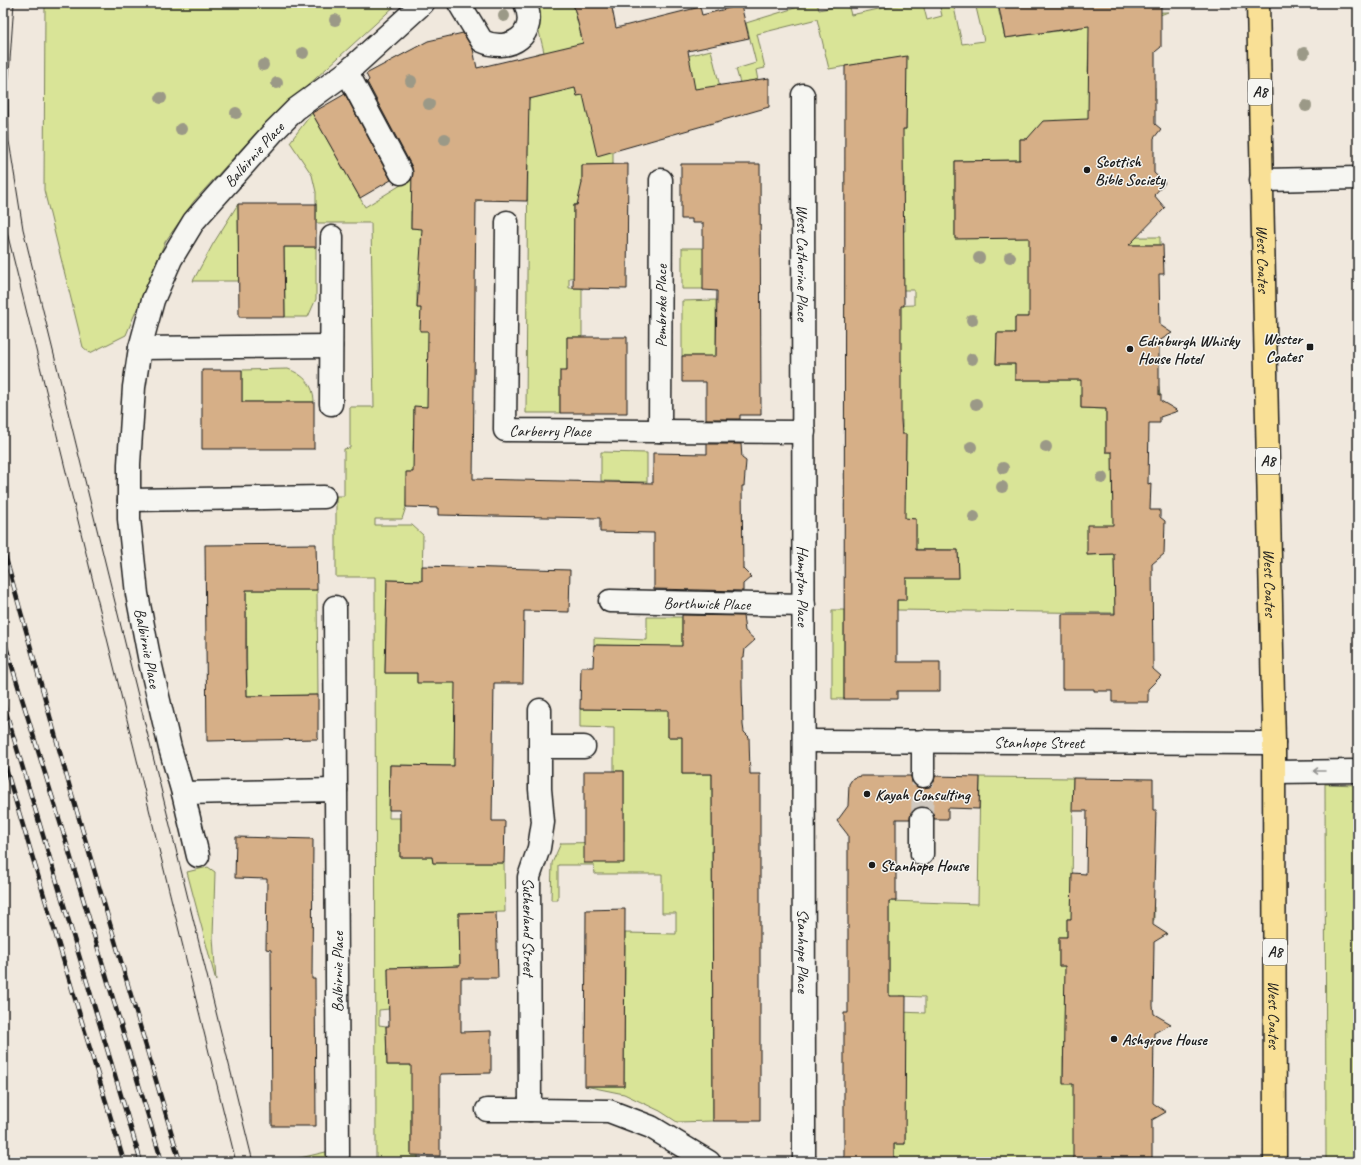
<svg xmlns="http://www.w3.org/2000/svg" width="1361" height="1165" font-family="Caveat,sans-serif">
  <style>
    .green { fill: #d9e497; stroke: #7a805a; fill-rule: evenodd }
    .building { fill: #d6af87; stroke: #1c1c1c }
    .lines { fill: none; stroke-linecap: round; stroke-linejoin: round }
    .minor-tunnel { stroke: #d0c9c0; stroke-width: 22; stroke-dasharray: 22 11; stroke-linecap: butt }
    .minor-casing { stroke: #1c1c1c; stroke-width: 25 }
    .major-casing { stroke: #1c1c1c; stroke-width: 25 }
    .minor { stroke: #f6f6f2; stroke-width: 22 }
    .major { stroke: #f9e096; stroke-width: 22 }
    .tram { stroke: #1c1c1c; stroke-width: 1 }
    .rail-casing { stroke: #1c1c1c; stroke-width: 4.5 }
    .rail { stroke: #f6f6f2; stroke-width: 3; stroke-dasharray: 9; stroke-linecap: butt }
    .tree { fill: #9b9987 }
    .oneway { stroke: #949492 }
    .poi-dot { fill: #1c1c1c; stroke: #f6f6f2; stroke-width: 1.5 }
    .labels { text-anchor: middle; stroke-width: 3; stroke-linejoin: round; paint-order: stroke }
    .shield { fill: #f6f6f2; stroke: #5d5d5c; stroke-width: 1 }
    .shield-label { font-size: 15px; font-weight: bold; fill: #1c1c1c }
    .street-label { font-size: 16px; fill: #1c1c1c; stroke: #f6f6f2 }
    .poi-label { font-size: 16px; font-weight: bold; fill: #1c1c1c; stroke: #f6f6f2; text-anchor: start }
  </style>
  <rect width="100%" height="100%" fill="#f0e8dd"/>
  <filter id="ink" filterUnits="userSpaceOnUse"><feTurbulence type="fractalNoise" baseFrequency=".025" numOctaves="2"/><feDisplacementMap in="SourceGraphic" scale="8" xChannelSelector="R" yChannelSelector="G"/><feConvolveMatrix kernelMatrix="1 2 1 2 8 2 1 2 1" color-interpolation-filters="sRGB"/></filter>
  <g filter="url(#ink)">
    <!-- green -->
    <path class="green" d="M45,3H398L257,132L194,201L165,242L126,335L90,353L83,347L44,190Z
      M532,3H573L583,43L618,34L573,81L577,96L655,64L711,50L722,95L613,126V165H582V204L574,205V246L582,277L569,278V288H582V337H567V371L560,372V413H526L528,142L481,181L482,200L411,211V228L429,229L422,233L421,240L429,283H417V308H429L428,407H414L413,450L439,472H407L406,507L402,519H375V525H412L423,535L422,581L387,580L385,673H417V682L494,683L455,710L454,766L390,765L389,818H400V857H432L433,863H504L505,912L459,913L460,966L388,968L389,1009L379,1010V1025L386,1026L387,1065H421V1097H440V1108L411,1109V1155H418V1162H348L376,1160L375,577H336V496H344V449L350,448V407H374L371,223H316V192L312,175L290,142L312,113L365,207L409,180L430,170L399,76L391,61L429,41L488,109L545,95L535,54L544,52Z
      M811,3H817L819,10L848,4L851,15L906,3H917L918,5L923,4L927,20L942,16L939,3H953L962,44L984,41L975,3H997L1005,38L1079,28L1078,3L1119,13L1168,12L1089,43L1088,73H1105L1104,87H1155V99H1144L1045,138L1020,139V160L955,161V238L1160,237V245H1106L1156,318L1015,317V333H997L996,364H1015V380H1158L1160,395L1081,394V408L1106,409V452L1147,453L1114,525L1087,555L1114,554L1115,613L897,610V600H906V578H959L958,550L897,549L916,537V519L897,518V497L905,498L906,434H891L892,428H902V420H891L901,372V361L890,306L914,305V290H890V278H904V259H890V231H905V218L890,217V194H904V178L890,177V129H906V59H889L829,69L817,19L757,34L765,68L756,70L759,86L742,90L736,69L756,63L746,23Z
      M238,204L239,281H193L213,244Z
      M284,247H316V299L308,317H285Z
      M682,248H717L703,289H682Z
      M716,300V364L704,356H682V301Z
      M288,369C304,375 314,385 314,402H242V370Z
      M601,452L647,453V482L601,481Z
      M246,590H317L318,695L247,696Z
      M832,610H844V699H832Z
      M647,617H682V669L668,718V737H682V774H712L713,1121L677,1122L660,1111L624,1094L585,1086H624L625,933L676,934V913H662V874H595L594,865H558V900H551L552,863L561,843L624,842V771H614V728L580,727V709H632L633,646L594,645V638L647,640Z
      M980,777L1073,778L1072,905L1154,907V920L1067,919V937H1059V966H1093L1087,1057H1063V1083L1099,1084L1100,1157H1152V1162H894V1144H905V1131H894L889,1013V901L978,904ZM900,996L925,997V1013L899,1012Z
      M1325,784L1358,785V1162H1326Z
      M208,867L215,872L213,937L216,981L187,872Z
      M334,1150L331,1162H283Z"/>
    <!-- building -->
    <path class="building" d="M573,3H611L616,28L700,7L702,15L741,5L749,38L688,51L695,89L769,78V107L597,156L583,95L577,96L575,88L529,99L527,201L476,200L473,479L653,483V453L707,454V444H741L742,458L746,461L744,486H742L743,569L751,577L743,584V591L654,589V533L600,532V518L438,515V508L406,507V472H413L414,406L427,407L428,331H420L421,308H417L422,229L411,228L412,167L367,82L369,80L366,74L428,41L463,33L473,49L477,68L583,43Z
      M998,3H1161V47L1155,52V124L1161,129L1154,138V173L1165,183L1154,195L1165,208L1129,245H1163L1164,274H1159L1160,325L1172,333L1159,341V395H1161V401L1178,411L1160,417V423H1149L1148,484L1151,483L1150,510H1160V517L1165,521L1164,554L1152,564L1153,669L1161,676L1148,689V702H1112V691H1094V689H1062V614H1115L1114,554L1087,555V525H1113L1112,452H1106V409L1081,408V380H1015V364H996L997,333H1015V317H1029V238L955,239V161L1020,160V139H1027L1043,121L1088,119L1089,26L1005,38Z
      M907,56L906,129H903L904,306H901V420L902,434H906L905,518L916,519V550H958L959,578H906V600H897V662H940V691H897V699H844L845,66Z
      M345,94L391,180L360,198L312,113Z
      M628,164L627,289L573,288L574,205H577L582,183V165Z
      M681,164H760L761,415H740V419H706V382H682V356H716L717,291L703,290V223H692V219H681Z
      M238,204H316V247H284L285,317H239Z
      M567,337H627V413H560V371H567Z
      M202,370H242V402H314V449H202Z
      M316,544L317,590H246V660L247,696L318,695V739L207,741L205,545Z
      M422,566L570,570L569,612L524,611L523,683H494L492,821H505L504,863H433L432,857H400V810H389L390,765L454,766L455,683H417V673H385L387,580L422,581Z
      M682,615L743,616L745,631L755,640L745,649L744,657H742V685L743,725L744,732L749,737L750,774H760V1121H713L712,774H682V737H668V710L580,709L581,667H593L594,645L682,646Z
      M584,771H624V863H584Z
      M861,776H911L912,783L917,787L923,788L930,787L934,782L935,776L980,777L979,809L948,808V819H934L933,813L929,808L922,807L916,808L911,812L910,819H896V901H889V996H906L905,1144H894V1162H844V1013H848V835L837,821L848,806L849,784L853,778Z
      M1073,778L1153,779V810H1156L1153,925L1167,934L1154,942L1153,1006L1154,1014L1171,1024L1154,1033L1153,1103L1166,1112L1152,1120V1158L1100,1157V1162H1073V1084H1063L1065,966H1059V937H1067V919H1071L1072,873L1086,874L1087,811H1072Z
      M236,837L313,839L312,979H315L316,1126H272L271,950L266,949L267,879L235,878Z
      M625,909L624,1086H585L586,910Z
      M496,912L498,978H461V1032L491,1031V1073L440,1074V1156L411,1155V1065H387L386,1026H389L388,968L460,966L459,913Z"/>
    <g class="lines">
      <!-- minor-tunnel -->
      <path class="minor-tunnel" d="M922,819L923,776"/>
      <!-- minor casing -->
      <g class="minor-casing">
        <g id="minor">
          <path d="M459,3L482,41C510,54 539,34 525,3"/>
          <path d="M347,72L401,173"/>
          <path id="s1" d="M803,95L804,1162"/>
          <path d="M1261,180L1358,178"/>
          <path id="s2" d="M507,222L505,430L804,432"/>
          <path d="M140,348L331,346"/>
          <path d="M331,404L332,237"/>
          <path id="s3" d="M660,431L661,180"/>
          <path d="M129,500L324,497"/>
          <path id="s4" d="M610,601L804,605"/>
          <path d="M335,607L336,790"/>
          <path id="s5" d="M540,710V789L543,822L539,848L529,877L530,1110L609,1111L651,1127L709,1162"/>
          <path id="s6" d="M804,741L1274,743"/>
          <path d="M540,747H584"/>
          <path d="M1275,772L1358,771"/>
          <path d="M923,776V741"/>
          <path d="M183,793L198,856"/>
          <path d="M922,854V819"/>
          <path d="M487,1110H530"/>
          <path id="s7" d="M338,1155L336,790L183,793L170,748L150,662L137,594L129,519V464L134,387L140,348L153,300L171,259L194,221L274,131L296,109L347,72L423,3"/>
        </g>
      </g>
      <!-- major casing -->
      <g class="major-casing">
        <g id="major">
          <path id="s8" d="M1258,3L1274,743L1275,1162"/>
        </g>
      </g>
      <!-- minor -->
      <use href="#minor" class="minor"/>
      <!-- major -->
      <use href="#major" class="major"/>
      <!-- tram -->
      <path class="tram" d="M14,3L8,88L9,141L23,229L253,1162
        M3,216L236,1162"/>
      <!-- rail casing -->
      <g class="rail-casing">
        <path id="rail" d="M3,548L68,781L180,1162
          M3,637L64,835L162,1162
          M3,702L141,1162
          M3,759L124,1162"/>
      </g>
      <!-- rail -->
      <use href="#rail" class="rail"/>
    </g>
    <!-- trees -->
    <g class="tree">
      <circle cx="504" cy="16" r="6"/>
      <circle cx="335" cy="20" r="6"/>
      <circle cx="303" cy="53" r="6"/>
      <circle cx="1304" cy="53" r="6"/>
      <circle cx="263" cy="65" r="6"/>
      <circle cx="411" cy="81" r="6"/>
      <circle cx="277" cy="83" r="6"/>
      <circle cx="161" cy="98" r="6"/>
      <circle cx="429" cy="104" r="6"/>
      <circle cx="1306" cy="106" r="6"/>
      <circle cx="236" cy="113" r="6"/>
      <circle cx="181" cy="129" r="6"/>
      <circle cx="445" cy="139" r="6"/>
      <circle cx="1010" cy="257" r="6"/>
      <circle cx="979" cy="258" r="6"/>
      <circle cx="972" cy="320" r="6"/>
      <circle cx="972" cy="359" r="6"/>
      <circle cx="976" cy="404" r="6"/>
      <circle cx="971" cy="447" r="6"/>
      <circle cx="1046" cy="447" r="6"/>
      <circle cx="1003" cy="468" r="6"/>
      <circle cx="1102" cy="478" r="6"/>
      <circle cx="1002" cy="487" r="6"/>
      <circle cx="974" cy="517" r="6"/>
    </g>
    <!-- one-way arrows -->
    <defs><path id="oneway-shaft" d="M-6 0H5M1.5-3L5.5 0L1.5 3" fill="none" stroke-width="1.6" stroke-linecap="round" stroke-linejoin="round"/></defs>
    <use class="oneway" href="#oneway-shaft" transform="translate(1319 771) rotate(-180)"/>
  </g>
  <!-- markers -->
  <g class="poi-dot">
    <circle cx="1087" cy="170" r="4"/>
    <rect x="1306" y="343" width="8" height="8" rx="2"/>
    <circle cx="1130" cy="349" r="4"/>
    <circle cx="867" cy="794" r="4"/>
    <circle cx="872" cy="865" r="4"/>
    <circle cx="1114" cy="1039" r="4"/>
  </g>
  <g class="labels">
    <!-- shield labels -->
    <g class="shield">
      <rect x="1248" y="79" width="24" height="26" rx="3"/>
      <rect x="1256" y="448" width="24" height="26" rx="3"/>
      <rect x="1263" y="939" width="24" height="26" rx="3"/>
    </g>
    <g class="shield-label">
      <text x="1260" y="97">A8</text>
      <text x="1268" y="466">A8</text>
      <text x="1275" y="957">A8</text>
    </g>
    <!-- street labels -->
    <g class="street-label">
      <text dy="6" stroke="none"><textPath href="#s7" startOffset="1198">Balbirnie Place</textPath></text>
      <text dy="6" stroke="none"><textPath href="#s8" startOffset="256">West Coates</textPath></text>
      <text dy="6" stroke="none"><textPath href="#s1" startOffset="168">West Catherine Place</textPath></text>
      <text dy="6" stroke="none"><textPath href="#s3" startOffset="125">Pembroke Place</textPath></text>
      <text dy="6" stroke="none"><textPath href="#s2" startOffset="253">Carberry Place</textPath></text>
      <text dy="6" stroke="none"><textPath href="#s8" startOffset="580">West Coates</textPath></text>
      <text dy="6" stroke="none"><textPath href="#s1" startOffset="491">Hampton Place</textPath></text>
      <text dy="6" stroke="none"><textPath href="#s4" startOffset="97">Borthwick Place</textPath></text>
      <text transform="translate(148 648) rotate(79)" y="6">Balbirnie Place</text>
      <text dy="6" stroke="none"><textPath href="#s6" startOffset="235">Stanhope Street</textPath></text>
      <text dy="6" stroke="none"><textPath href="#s5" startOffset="219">Sutherland Street</textPath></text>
      <text dy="6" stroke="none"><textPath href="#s1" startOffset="856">Stanhope Place</textPath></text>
      <text transform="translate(337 972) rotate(-90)" y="6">Balbirnie Place</text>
      <text dy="6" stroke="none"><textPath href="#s8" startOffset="1012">West Coates</textPath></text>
    </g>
    <!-- poi labels -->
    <g class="poi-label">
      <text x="1095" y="167">Scottish<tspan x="1095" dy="18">Bible Society</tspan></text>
      <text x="1302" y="344" text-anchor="end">Wester<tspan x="1302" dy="18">Coates</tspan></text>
      <text x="1138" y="346">Edinburgh Whisky<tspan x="1138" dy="18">House Hotel</tspan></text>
      <text x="875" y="800">Kayah Consulting</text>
      <text x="880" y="871">Stanhope House</text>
      <text x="1122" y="1045">Ashgrove House</text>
    </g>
  </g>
  <!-- margin -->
  <rect width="1361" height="1165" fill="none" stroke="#f6f6f2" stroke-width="16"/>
  <rect x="8" y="8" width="1345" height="1149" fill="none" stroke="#1c1c1c" stroke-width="1.5" filter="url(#ink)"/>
</svg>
